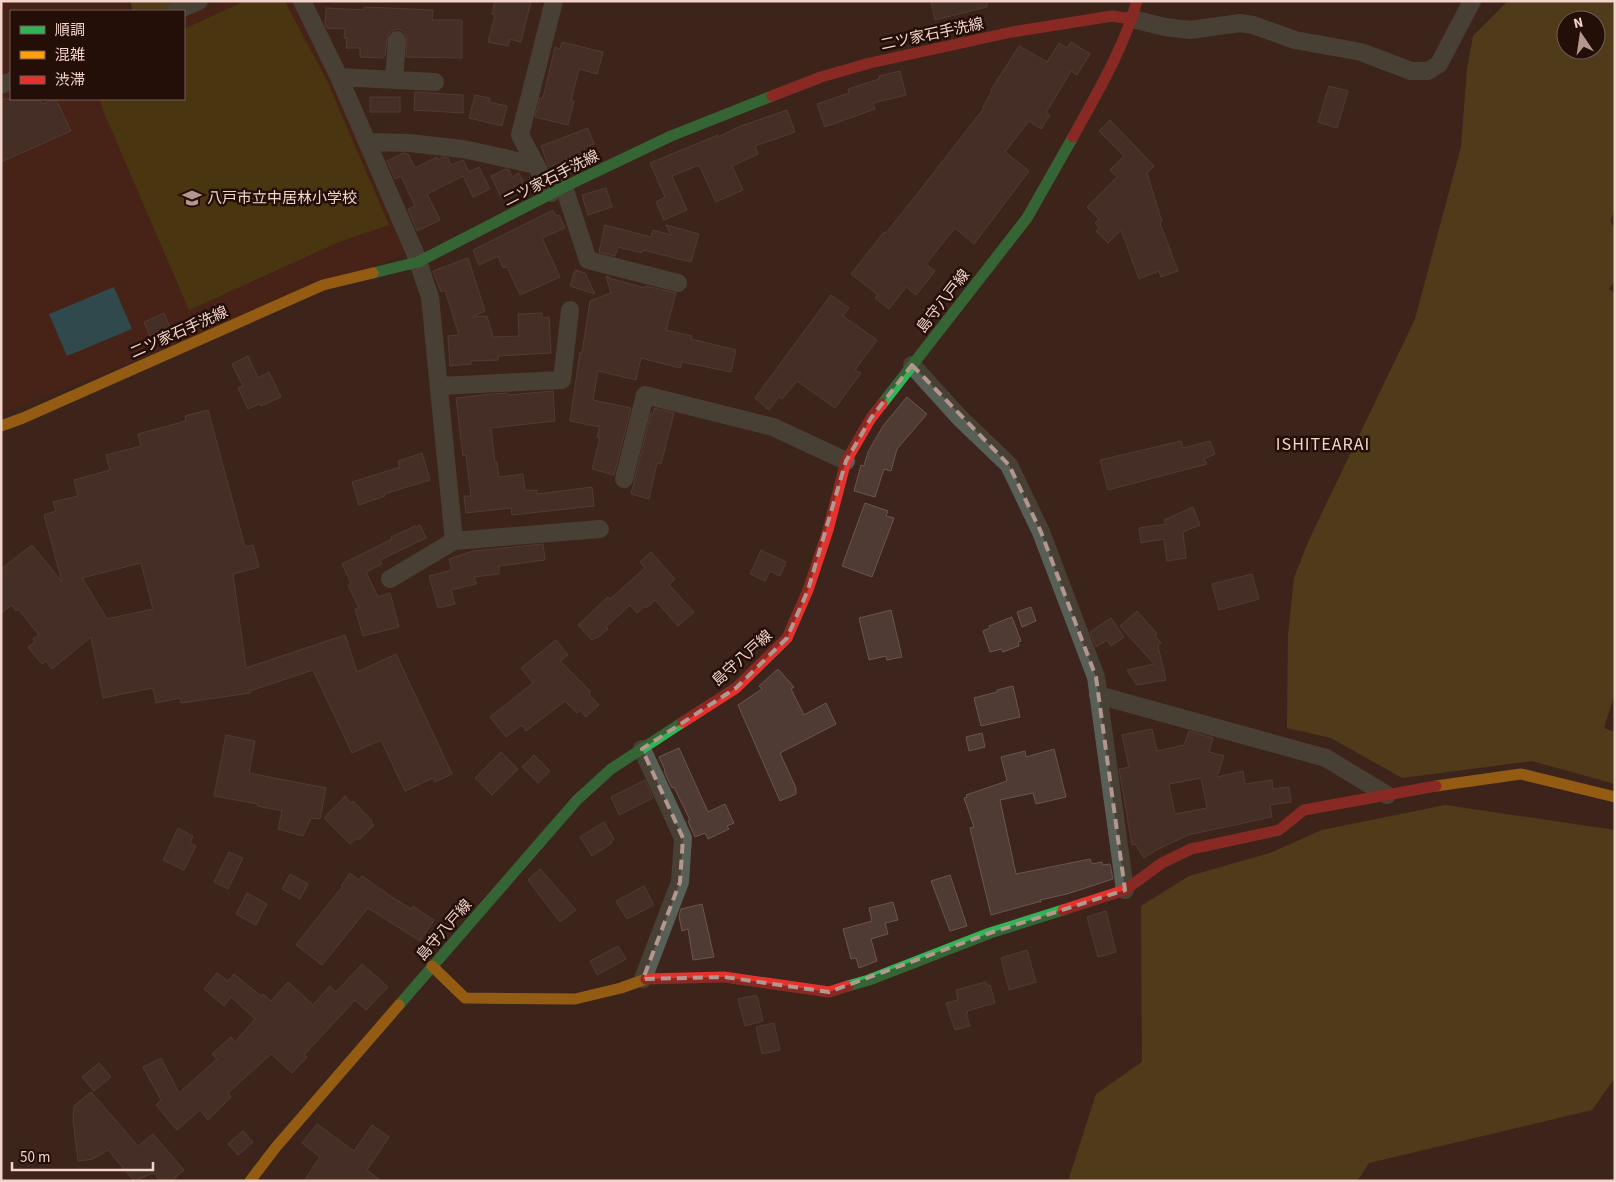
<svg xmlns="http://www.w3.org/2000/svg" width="1616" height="1182" font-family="'Source Sans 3','Noto Sans JP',sans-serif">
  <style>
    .built { fill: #522112 }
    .green { fill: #5a4a04 }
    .forest { fill: #675819; fill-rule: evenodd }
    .water { fill: #237688 }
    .building { fill: #503a34; stroke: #6b564f; fill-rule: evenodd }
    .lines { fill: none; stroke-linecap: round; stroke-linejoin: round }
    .street { stroke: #585f56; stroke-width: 18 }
    .fast { stroke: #30b455; stroke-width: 11 }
    .slow { stroke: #ff9f0a; stroke-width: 11 }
    .jam { stroke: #e5322d; stroke-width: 11 }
    .marked { fill: none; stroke: #b3968e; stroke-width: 4; stroke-dasharray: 10 6; stroke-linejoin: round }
    .labels { text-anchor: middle; stroke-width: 5; stroke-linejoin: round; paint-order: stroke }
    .street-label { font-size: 15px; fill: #f3d4cb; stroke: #230e08 }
    .poi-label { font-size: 15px; fill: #f3d4cb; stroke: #230e08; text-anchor: start }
    .quarter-label { font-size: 18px; letter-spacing: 1px; fill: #f3d4cb; stroke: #230e08 }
  </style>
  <rect width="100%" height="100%" fill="#3d241c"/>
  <!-- built -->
  <path class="built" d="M1,1H127V11H11V74L1,78Z
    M222,1H293L331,76L361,142L405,254L1,414V92L11,88V99H184V17Z"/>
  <!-- green -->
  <path class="green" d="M245,1L285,2L327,81L389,225L339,242L189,310L102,108L100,99H184V29Z"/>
  <!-- forest -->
  <path class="forest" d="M131,1H185L163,11H132Z
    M1508,1H1615V210L1610,221L1615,229V281L1609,289L1615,293V693L1604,728L1615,732V784L1532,761L1402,778L1331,738L1287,728L1288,635L1294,578L1308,542L1415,319L1461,147L1467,69L1473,36ZM1566,20H1596V50H1566Z
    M1445,805L1615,830V1078L1592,1110L1369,1163L1357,1181H1068L1096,1094L1142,1062L1141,906L1189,876L1270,853L1322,830Z"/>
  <!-- water -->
  <path class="water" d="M114,287L132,329L67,356L49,314Z"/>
  <!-- building -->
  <path class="building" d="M495,1H531L521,42L510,39L508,46L488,42L495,15L492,14Z
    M931,1H987V7L935,20Z
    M364,7L433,10L432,20H462V58L406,57L407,36L403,31L397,29L392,31L388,34L385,56H383V58L360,57V48H346L347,38H344L345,29L327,28L325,25L326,8L364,10Z
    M562,42L603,52L597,74L579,69L571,101H574L568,125L535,117L540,98H543L555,47L560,49Z
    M1071,42L1090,54L1077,75L1071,71L1046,113L1050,115L1041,129L1029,121L1005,152L1029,171L974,244L955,228L926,264L935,271L916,295L906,287L889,309L875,298L878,295L851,274L884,232L886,233L910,203L984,108L983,107L992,91L991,90L1019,46L1047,62L1059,43L1067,48Z
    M900,71L906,95L873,103L875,109L825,127L817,104L849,93L848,89L879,79V76Z
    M1329,86L1348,91L1337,128L1318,122Z
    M415,92L463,95V113L414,110Z
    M475,95L490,98L489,102L507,106L502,126L469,118Z
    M370,97H400V112H370Z
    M1,99H39L42,104L56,99L71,131L1,162Z
    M787,110L795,132L755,146L758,154L732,166L743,190L716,202L699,165L672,176L687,210L664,220L656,202L665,197L650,163L718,135V137L741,126Z
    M1110,120L1154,166L1147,173L1162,222L1160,223L1178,271L1161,277L1159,271L1139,279L1121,230L1108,243L1096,231L1100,228L1095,223L1099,219L1087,207L1117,177L1110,170L1124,156L1099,131Z
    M588,128L594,144L584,147L586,152L549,167L541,146Z
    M403,153L408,154L415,168L437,157L438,160L443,157L448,158L451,165L463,160L469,172L479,167L490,189L473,197L463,176L427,194L440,220L417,231L408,209L415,206L401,176L395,179L387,161Z
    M506,169L509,170L512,177L519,173L526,188L502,199L491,176Z
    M606,188L612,207L588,215L582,195Z
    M553,210L556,216L559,215L565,228L542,238L560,277L520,295L507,267L503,268L498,256L479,265L473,250Z
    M605,225L651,237L653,230L671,235L666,225L699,234L691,262L643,250L642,253L618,247L615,256L599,252Z
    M468,258L485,311L472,317L487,316L493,337L519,336L518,314L542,313V318L549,317L551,353L498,356V360L471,361V364L450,366L448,336L459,335L445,290L441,292L433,271Z
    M575,270L585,273L595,294L570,286Z
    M606,276L610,277L609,278L645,288L646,286L676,293L666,330L692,336L691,339L736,350L731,372L682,362L680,368L641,358L636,380L598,371L593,400L631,408L614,475L592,469L600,438L597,437L600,427L570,421L580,352L582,353L590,301L611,293Z
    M831,295L849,308L843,316L877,340L855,370L861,373L835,408L797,381L782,399L779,397L769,410L755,398Z
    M164,313L170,327L150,336L144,322Z
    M248,356L258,378L269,372L281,397L261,406L259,404L248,409L238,388L243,386L232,364Z
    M553,391L555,421L491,428L495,463L497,462L499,477L523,474L525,491L537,490V494L592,487L594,506L512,515L511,508L466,513L464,496H471L466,455L463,456L456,398L481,395L507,393L508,395Z
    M907,397L927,414L897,449L891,471L884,469L875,497L854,491L861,465L864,466L868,452L883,426Z
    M654,408L674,413L661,464L657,463L649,499L631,494L651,413L653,414Z
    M208,410L245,547L253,545L259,567L233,574L246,668L345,635L357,672L396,654L452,774L435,782L433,778L405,791L381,740L352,753L313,670L250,691V693L181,703L180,698L156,703L153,688L103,698L91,637L52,669L46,661L42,664L28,647L35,642L33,639L39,635L18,609L16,611L12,605L1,613V569L32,545L62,582L44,515L56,511L53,502L78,496L74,480L110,470L106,455L141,446L138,434L186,421L185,416ZM141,563L153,609L107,619L82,578Z
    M1181,441L1183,448L1210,441L1215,454L1204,459L1207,464L1108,490L1100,460Z
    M422,453L430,480L384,494L385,496L359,505L352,482L400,467L398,461Z
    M865,503L888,511L886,516L894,518L872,577L842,566Z
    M1193,507L1200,525L1183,532L1186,558L1167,561L1164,539L1141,543L1139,528L1166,524L1164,520Z
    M420,525L426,538L380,560L382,564L366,572L378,597L390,593L399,627L363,636L355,609L359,608L348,585L351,583L342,564L392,539L391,537L415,526L416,527Z
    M543,544L545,560L499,566V574L474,577L476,584L451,590L455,604L438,608L429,576L452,570L449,559L473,551Z
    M761,550L786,562L780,576L770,571L765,581L750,574Z
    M651,552L675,579L669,585L694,612L678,626L655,600L647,608L645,606L637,613L630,605L606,627L608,629L597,638L596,637L592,640L578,625L608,597L610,599L645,568L640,562Z
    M1252,574L1259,599L1219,610L1212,584Z
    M1031,607L1036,621L1022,627L1017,612Z
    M891,610L902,657L887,660L886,656L869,660L859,618Z
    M1137,611L1157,634L1155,636L1161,643L1158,646L1166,680L1137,685L1127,670L1154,664L1120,626Z
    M1012,617L1021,641L1018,642L1019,646L1003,652L1001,649L990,652L983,631L990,628L989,626Z
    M1111,618L1124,637L1111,646L1107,640L1096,647L1090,632Z
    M556,640L568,655L560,661L591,692L589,694L599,705L586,717L580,710L577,713L565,701L526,731L522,725L506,737L490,717L533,683L521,668Z
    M778,669L794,687L791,689L804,715L826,703L836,724L780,753L796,788V794L780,801L738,705L762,689L759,686Z
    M1013,686L1020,717L981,726L974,698L997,692V690Z
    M1152,729L1157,751L1184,745L1189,731L1213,738L1209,752L1224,756L1217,777L1243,771L1245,784L1272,780L1273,789L1289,787L1291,802L1270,805L1272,817L1188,835L1156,850L1144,858L1135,844L1132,845L1119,769L1129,767L1122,735ZM1201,778L1207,808L1175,814L1169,784Z
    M982,733L985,747L969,751L966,737Z
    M226,735L255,741L249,773L326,788L320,819L311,818L303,836L278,829L282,811L257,806L258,804L214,796Z
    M679,748L708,812L725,804L734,823L727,826L729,829L708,839L705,833L695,837L688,821L690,820L674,787L672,788L664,771L665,770L659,757Z
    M1054,749L1066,797L1036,804L1033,793L1000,800L1016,874L1090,859L1092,864L1102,862V865L1110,864L1113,879L1067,894L1040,900L1041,902H1038L991,915L970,828L974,827L964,798L967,797L966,795L1007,781L1001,757L1025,751L1026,757Z
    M501,752L518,769L492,795L475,778Z
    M534,755L550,771L538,783L522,767Z
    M645,780L653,798L619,815L611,797Z
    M345,796L351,803L353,801L372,821L371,822L374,825L359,840L357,838L350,844L324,818Z
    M604,822L614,839L611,841L612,843L592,856L580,837Z
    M178,828L193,836L190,843L196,846L184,870L163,860Z
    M229,852L243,858L228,889L214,882Z
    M540,869L576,910L560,922L528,880Z
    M350,873L359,880L362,876L389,895L411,909L413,906L434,920L420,941L368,908L322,965L296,945L342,887L341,886Z
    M290,874L308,884L300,899L282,889Z
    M950,875L967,926L950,931L931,881Z
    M644,886L654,905L627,919L616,901Z
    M247,893L267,904L256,925L236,914Z
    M893,902L898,920L885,923L888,934L871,939L877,961L859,968L856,958L851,959L843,929L872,921L869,908Z
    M702,904L714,957L693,960L688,929L682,931L679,916L681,909Z
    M1106,911L1116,952L1098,957L1087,917Z
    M618,946L626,959L597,975L590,961Z
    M1027,950L1036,982L1009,990L1001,958Z
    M362,964L388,987L366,1010L355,1000L304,1055L307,1057L292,1073L271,1054L228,1093L231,1097L208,1120L200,1110L177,1130L156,1105L161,1100L143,1067L161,1058L179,1093L217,1059L212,1054L231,1037L235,1042L255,1019L231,997L224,1006L204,989L217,973L228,981L234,974L261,996L263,994L271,1001L288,982L313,1005L330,986L336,992Z
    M986,982L988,986L990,985L995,1003L967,1011L968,1014H966L970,1026L955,1030L946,1003L958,1000L956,990Z
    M752,996H757L763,1021L745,1026L738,999Z
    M774,1023L780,1050L762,1054L756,1027Z
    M99,1063L111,1077L94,1091L82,1077Z
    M91,1092L138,1146L153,1134L184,1170L171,1181H160L154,1173L134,1181L108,1150L93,1159L78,1161L73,1120L74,1106Z
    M317,1124L354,1151L372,1125L389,1137L367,1170L381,1181H304L320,1157L302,1143Z
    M243,1131L253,1142L238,1155L228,1144Z"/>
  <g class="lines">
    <!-- street -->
    <path class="street" d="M302,1L339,77L415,253L430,297L454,541L390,579
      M176,11L199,1
      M1132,19L1165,27L1190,30L1240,23L1253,25L1295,40L1361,52L1411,71H1428L1439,64L1472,1
      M339,77L435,82
      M394,80L397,40
      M1,85L11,81
      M367,142L409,143L463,149L536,165
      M564,187L588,260L678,283
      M551,193L520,135L554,1
      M912,365L960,418L1009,465L1041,532L1096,677L1125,890
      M439,386L562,380L570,310
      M624,479L645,395L773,427L846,461
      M454,541L600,529
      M1098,695L1326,758L1387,795
      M642,749L683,838L680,882L643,979"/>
    <!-- fast -->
    <path class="fast" d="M373,273L418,262L564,187L671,136L772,96
      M882,404L1027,218L1073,137
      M848,986L869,980L990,933L1063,910
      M399,1005L577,800L611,769L683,722"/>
    <!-- slow -->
    <path class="slow" d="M1,426L23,418L323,285L373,273
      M1436,786L1521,774L1615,797
      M432,966L465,998L575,999L621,988L646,979
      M250,1181L276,1147L399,1005"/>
    <!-- jam -->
    <path class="jam" d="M772,96L821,77L870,63L1012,32L1112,16L1132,19
      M1073,137C1097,93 1123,50 1137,1
      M683,722L736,688L787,638L808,590L828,530L846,461L871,418L882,404
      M1063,910L1125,890L1162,863L1191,849L1279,830L1304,810L1436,786
      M646,979L724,977L829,992L848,986"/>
  </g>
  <!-- marked area -->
  <path d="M0 0H1616V1182H0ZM912,365L1009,465L1041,532L1096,677L1125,890L990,933L829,992L724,977L643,979L680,882L683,838L642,749L736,688L787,638L808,590L846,461L871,418Z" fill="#3d241c" fill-opacity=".55" fill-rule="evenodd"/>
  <path class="marked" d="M912,365L1009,465L1041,532L1096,677L1125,890L990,933L829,992L724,977L643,979L680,882L683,838L642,749L736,688L787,638L808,590L846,461L871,418Z"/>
  <!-- icons -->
  <defs>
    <g id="school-bare" transform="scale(1.5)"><path d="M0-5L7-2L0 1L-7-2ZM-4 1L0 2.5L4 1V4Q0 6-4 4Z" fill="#b3968e" stroke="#230e08" stroke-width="2.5" paint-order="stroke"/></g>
  </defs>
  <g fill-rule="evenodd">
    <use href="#school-bare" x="192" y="198"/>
  </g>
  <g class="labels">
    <!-- street labels -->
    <g class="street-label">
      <text transform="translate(932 34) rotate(-12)" y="5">二ツ家石手洗線</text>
      <text transform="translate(551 178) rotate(-27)" y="5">二ツ家石手洗線</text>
      <text transform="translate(943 301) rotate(-52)" y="5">島守八戸線</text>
      <text transform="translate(179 332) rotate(-24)" y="5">二ツ家石手洗線</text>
      <text transform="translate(742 658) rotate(-42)" y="5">島守八戸線</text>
      <text transform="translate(444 930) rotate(-49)" y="5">島守八戸線</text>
    </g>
    <!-- poi labels -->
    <g class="poi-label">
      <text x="207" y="203">八戸市立中居林小学校</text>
    </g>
    <!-- quarter labels -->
    <g class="quarter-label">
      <text x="1323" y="450">ISHITEARAI</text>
    </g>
  </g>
  <!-- border -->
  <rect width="1616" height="1182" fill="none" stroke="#f3d4cb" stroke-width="5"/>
  <!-- legend -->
  <rect x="10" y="10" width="175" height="90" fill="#230e08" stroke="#765d56"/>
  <rect x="20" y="26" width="25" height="8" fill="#30b455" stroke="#765d56"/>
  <text x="55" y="35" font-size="15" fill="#f3d4cb">順調</text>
  <rect x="20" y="51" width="25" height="8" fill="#ff9f0a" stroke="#765d56"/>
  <text x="55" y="60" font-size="15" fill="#f3d4cb">混雑</text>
  <rect x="20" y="76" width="25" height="8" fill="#e5322d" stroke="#765d56"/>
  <text x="55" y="85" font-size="15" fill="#f3d4cb">渋滞</text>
  <!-- north arrow -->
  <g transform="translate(1581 35) rotate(347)"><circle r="24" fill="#230e08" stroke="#765d56"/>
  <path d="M0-4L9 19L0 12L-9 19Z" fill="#b3968e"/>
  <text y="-8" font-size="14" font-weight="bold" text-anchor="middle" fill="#f3d4cb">N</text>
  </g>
  <!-- scale -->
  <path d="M12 1162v8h141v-8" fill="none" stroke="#f3d4cb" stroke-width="2.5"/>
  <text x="20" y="1162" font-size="15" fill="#f3d4cb" stroke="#230e08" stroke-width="4" paint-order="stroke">50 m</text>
</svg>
